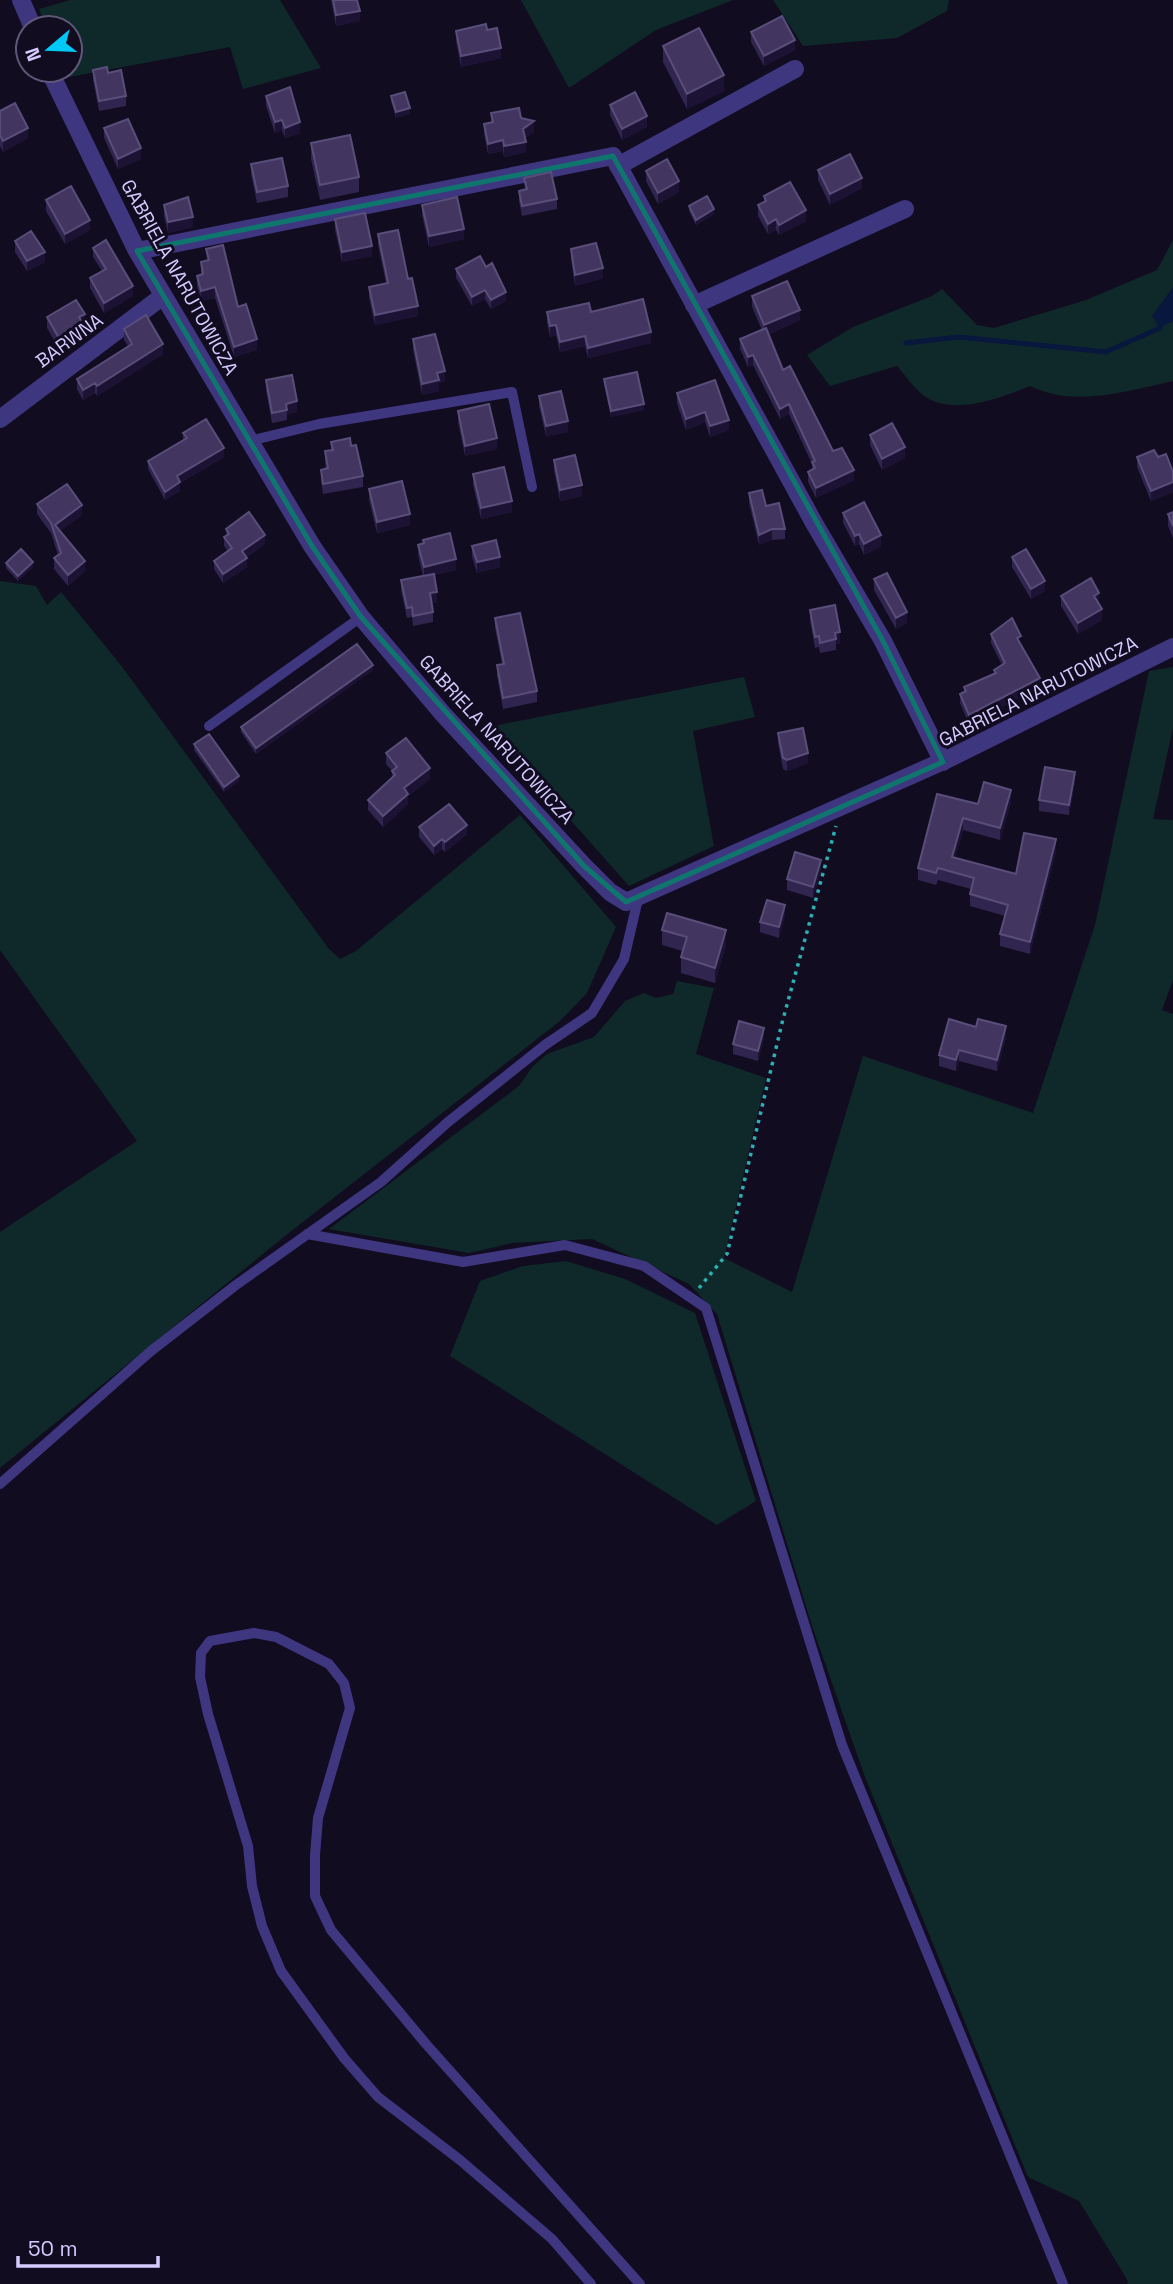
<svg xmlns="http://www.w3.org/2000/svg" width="1173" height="2284" font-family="'Space Grotesk',sans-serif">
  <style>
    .green { fill: #0f292a }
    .water { fill: #08173d }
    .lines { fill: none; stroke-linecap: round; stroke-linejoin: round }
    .stream { stroke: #08173d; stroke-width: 5 }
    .path { stroke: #2bb0b4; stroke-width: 3.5; stroke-dasharray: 3.5 5; stroke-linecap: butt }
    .lane { stroke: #3f3680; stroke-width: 10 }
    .street { stroke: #3f3680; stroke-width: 18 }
    .wall { fill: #30254e }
    .shaded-wall { fill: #1c1334 }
    .building { fill: #423661; stroke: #594e7a; stroke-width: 2 }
    .marked { fill: none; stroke: #0f766e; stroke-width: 5; stroke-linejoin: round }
    .labels { text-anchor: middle; stroke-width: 6; stroke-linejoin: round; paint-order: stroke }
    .street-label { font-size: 19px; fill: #d5cbff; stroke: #110c20 }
  </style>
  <rect width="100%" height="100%" fill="#110c20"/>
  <!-- green -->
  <path class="green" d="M70,0H280L321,68L243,89L230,47L64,78L61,70H70V28H46L39,9Z
    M521,0H733L656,30L569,88Z
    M773,0H949L947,11L897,38L803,46Z
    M1173,240V381C1127,391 1074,408 1030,386C1000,398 952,417 923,395C913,387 905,375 897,366L830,386L807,355L853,327L932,296L942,289L977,325L994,328L1086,300L1157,270Z
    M0,581L36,586L47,605L61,592L120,664L329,949L340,959L356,951L520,815L616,927L587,993L560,1021L285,1236L0,1468V1232L137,1141L0,950Z
    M1173,667V728L1153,819L1173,820V980L1162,1010L1173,1014V2284H1127L1128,2281L1079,2201L1028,2177L865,1777L813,1629L717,1314L689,1284L592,1239L512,1243L469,1253L329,1229L519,1086L532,1067L547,1054L594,1037L625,1001L644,993L656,998L673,994L677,981L714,988L696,1054L766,1078L724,1258L792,1292L863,1056L1033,1113L1095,925L1149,671Z
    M744,677L755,717L693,731L714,846L629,886L488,727Z
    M566,1261L625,1279L695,1313L756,1501L717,1525L450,1356L480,1281L523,1266Z"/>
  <!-- water -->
  <path class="water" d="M1173,287V321L1160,328L1152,316Z"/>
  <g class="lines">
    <!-- stream -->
    <path class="stream" d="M906,343L959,337L1106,352L1160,328"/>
    <!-- path -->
    <path class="path" d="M699,1288L727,1254L782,1023L836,826"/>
    <!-- lane -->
    <path class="lane" d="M249,441L319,424L512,392L532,487
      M209,726L361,617
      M307,1234L463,1262L565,1245L644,1266L706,1308L842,1745L1063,2284
      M0,1484L151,1351L236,1285L381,1182L448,1122L545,1045L592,1013L624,959L638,899
      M591,2284L552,2239L460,2160L378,2097L344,2058L281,1971L262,1926L252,1886L248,1846L208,1714L200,1677L201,1653L210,1641L254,1633L276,1637L329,1664L344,1683L350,1708L318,1818L315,1855V1896L331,1930L426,2044L640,2284"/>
    <!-- street -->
    <path class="street" d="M21,0L33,28
      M49,70L137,251L312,546L361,617L443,714L584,866L610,892L626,902L950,758L1173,647
      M618,166L795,69
      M137,251L613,156L814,523L883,641L943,762
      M694,305L905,209
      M0,419L163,296"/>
  </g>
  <!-- wall -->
  <path class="wall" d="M331,0H357L360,21L336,26Z
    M487,30L501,58L461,67L456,41V31Z
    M751,32L795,50L764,66L751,42Z
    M663,46L724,91L687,109L663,62Z
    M93,70L108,73L126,96V106L99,111L93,80Z
    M266,96L300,133L285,138L282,130L275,133L266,106Z
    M391,96L410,114L396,118L391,101Z
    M610,105L647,127L622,140L610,115Z
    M0,111L28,138L3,152L0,146Z
    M491,113L521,118L534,132L525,138L526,152L504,157L503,151L488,154L484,134V124L491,122Z
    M104,128L141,159L118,169L104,138Z
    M311,143L359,177V192L320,200L311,159Z
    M251,164L288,186V197L257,203L251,174Z
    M818,170L862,188L830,205L818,180Z
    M646,171L679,192L658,204L646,181Z
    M524,178L557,199V209L522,216L519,201V191L525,190Z
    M764,196L806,221L779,235L776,230L768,234L758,216V205L764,203Z
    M46,200L90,230L65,244L46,211Z
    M164,205L193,227L168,233L164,216Z
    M422,205L464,239L429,247L422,215Z
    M689,206L714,214L696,225L689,211Z
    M335,219L372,256L342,262L335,230Z
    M378,234L408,279L418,316L375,325L369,298V287L386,283L378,245Z
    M15,241L45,262L27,271L15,252Z
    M93,248L133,296L104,313L90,288V278L102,271L93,257Z
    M206,249L238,307L257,350L234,357L215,298L201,301L197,286V276L201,275V262L207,261Z
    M571,249L603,278L575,286L571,259Z
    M456,269L506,301L491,309L485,299L472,306L456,278Z
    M752,296L800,320L769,334L783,370L833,451L854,480L816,498L808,482V472L812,470V464L789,414L780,419L753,365L748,367L740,349V339L762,330L752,307Z
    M547,312H591L651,343L588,358L585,346L560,352L556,335L550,337L547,323Z
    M47,317L85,324L84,325V337L60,351L47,328Z
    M124,329L163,354L97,396L95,393L83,400L77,389V379L128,346L124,340Z
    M413,339L445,381L439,383V391L422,395L413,350Z
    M604,379L644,410L611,417L604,384Z
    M266,380L297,412L287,414V420L272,423L266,390Z
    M677,393L729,430L710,437L705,422L686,430L677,404Z
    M539,396L568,432L546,436L539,406Z
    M458,411L497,449L465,456L458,422Z
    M183,433L224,457L180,483V491L165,500L148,469V461L183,440Z
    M870,435L905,458L882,470L870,445Z
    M331,442L363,476V487L323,494L321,481V470L326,469L325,462V451L331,450Z
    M1137,457H1158L1173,472V492L1151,501L1137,467Z
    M554,460L582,496L560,501L554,470Z
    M473,474L512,512L481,519L473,485Z
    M369,489L410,525L377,533L369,500Z
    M749,493L785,529V539L772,540L759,545L749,503Z
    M37,504L82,515L60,531L85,571L68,586L54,569V558L58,555L51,533L37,514Z
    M1173,512V538L1168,526V514Z
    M843,513L881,546L864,555L859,544L855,546L843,523Z
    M226,529L265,544L246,557L247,567L223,583L214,569V561L228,551L224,546V537L226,536Z
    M423,540L456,570L434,575L437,602L431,603L433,612V622L413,626L412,617L407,618L401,591V580L423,576L418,555V545L423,543Z
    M472,546L500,567L477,573L472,557Z
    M1012,557L1045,591L1031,599L1012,567Z
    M6,563L33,567L18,581L6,568Z
    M874,579L907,623L896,629L874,590Z
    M1061,596L1099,603V604L1102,620L1078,634L1061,606Z
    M810,610L840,643L836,644V650L820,653L819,647L815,648L810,621Z
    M495,618L537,691V702L503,709L497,676V665L502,664L495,628Z
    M991,634L1021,644L1040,687L969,724L960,703V694L964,692V687L994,674V670L1002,665L991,643Z
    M373,670L256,754L241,732V727Z
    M778,733L808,763L787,771L783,769L778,743Z
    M194,744L239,781L224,792L194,750Z
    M386,753L430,779L408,796V804L383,827L368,810V800L392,778V771L386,764Z
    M1075,782L1069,815L1039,811V800Z
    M937,794L978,804L1011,802L1000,840L963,830L955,858L1016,874L1056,851L1030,954L1000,946V934L1005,916L970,906V894L971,889L938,880L936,885L918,880V868Z
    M419,827L467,834L445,852L442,849L434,855L419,837Z
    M821,871L813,898L787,890V879Z
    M785,915L779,938L760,932V922Z
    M662,930L726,945L715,983L681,973V957L682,951L662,945Z
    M1006,1037L997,1071L959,1061L956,1071L939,1066V1055Z
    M764,1038L758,1061L733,1054V1044Z"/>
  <!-- shaded-wall -->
  <path class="shaded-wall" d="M360,11V21L336,26V15Z
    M795,40V50L764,66V56Z
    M501,48V58L461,67V56Z
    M724,75V91L687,109V94Z
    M410,108V114L396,118V112Z
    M647,116V127L622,140V129Z
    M282,120V130L275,133V122Z
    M534,121V132L523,139V129Z
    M300,122V133L285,138V128Z
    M28,128V138L3,152V141Z
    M503,140V151L488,154V144Z
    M526,142V152L504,157V146Z
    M141,148V159L118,169V159Z
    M862,178V188L830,205V194Z
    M679,181V192L658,204V193Z
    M714,209V214L696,225V220Z
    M806,210V221L779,235V225Z
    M193,217V227L168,233V222Z
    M776,219V230L768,234V224Z
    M90,220V230L65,244V234Z
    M464,229V239L429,247V236Z
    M372,246V256L342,262V252Z
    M45,252V262L27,271V261Z
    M603,268V278L575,286V275Z
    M133,286V296L104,313V303Z
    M215,287V298L201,301V291Z
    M485,290V299L472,306V297Z
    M506,292V301L491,309V300Z
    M418,306V316L375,325V315Z
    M800,310V320L764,336V325Z
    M85,314V324L79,328V317Z
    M556,325V335L550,337V326Z
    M84,326V337L60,351V340Z
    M651,332V343L588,358V348Z
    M585,336V346L560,352V342Z
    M257,339V350L234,357V347Z
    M163,344V354L97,396V386Z
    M753,355V365L748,367V357Z
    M445,371V381L439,383V391L422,395V384L437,373Z
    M95,383V393L83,400V390Z
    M297,401V412L287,414L286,404Z
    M644,404V410L611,417V411Z
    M789,404V414L780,419V409Z
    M705,412V422L686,430V419Z
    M729,420V430L710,437V426Z
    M568,421V432L546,436V426Z
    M497,438V449L465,456V446Z
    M905,447V458L882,470V459Z
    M224,448V457L180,483V491L165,500V492L177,476Z
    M854,470V480L816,498V488Z
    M1173,482V492L1151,501V491Z
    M582,485V496L560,501V490Z
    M512,501V512L481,519V508Z
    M82,505V515L55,535V525Z
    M410,514V525L377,533V522Z
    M772,529V540L759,545V535Z
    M859,534V544L855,546V536Z
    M265,535V544L242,559V551Z
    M881,535V546L864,555V544Z
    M500,557V567L477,573V562Z
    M247,558V567L223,583V574Z
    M456,559V570L424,577V567Z
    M85,561V571L68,586V575Z
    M33,562V567L18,581V576Z
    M1045,581V591L1031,599V589Z
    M437,592V602L430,604V593Z
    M1099,593V603L1094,607V596Z
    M1102,609V620L1078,634V623Z
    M907,612V623L896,629V618Z
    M840,632V643L836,644L835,633Z
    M373,665V670L256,754V748Z
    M1040,678V687L969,724V715Z
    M808,753V763L787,771V760Z
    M430,768V779L408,796V804L383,827V816L404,788Z
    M1075,772V782L1069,815V805Z
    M239,776V781L224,792V787Z
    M1011,790V802L1000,840V828Z
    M963,818V830L952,869V857Z
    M467,825V834L445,852V842Z
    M442,839V849L434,855V846Z
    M1056,839V851L1030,954V942Z
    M821,860V871L813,898V887Z
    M785,905V915L779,938V927Z
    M726,930V945L715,983V968Z
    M1006,1026V1037L997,1071V1060Z
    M764,1028V1038L758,1061V1051Z
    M959,1050V1061L956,1071V1060Z"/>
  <!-- building -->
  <path class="building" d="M333,0H357L360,11L336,15Z
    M782,16L795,40L764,56L751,32Z
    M486,24L487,30L497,28L501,48L461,56L456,31Z
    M699,28L724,75L687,94L663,46Z
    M107,67L108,73L121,70L126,96L99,101L93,70Z
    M290,87L300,122L285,128L282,120L275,122L266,96Z
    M405,92L410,108L396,112L391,96Z
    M635,92L647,116L622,129L610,105Z
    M15,103L28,128L3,141L0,135V111Z
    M519,108L521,118L534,121L523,129L526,142L504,146L503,140L488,144L484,124L493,122L491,113Z
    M128,119L141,148L118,159L104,128Z
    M350,135L359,177L320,185L311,143Z
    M850,154L862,178L830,194L818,170Z
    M282,158L288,186L257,192L251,164Z
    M667,159L679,181L658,193L646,171Z
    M551,172L557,199L522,206L519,191L527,189L524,178Z
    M790,182L806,210L779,225L776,219L768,224L758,205L766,201L764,196Z
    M71,186L90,220L65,234L46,200Z
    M707,196L714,209L696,220L689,206Z
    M188,197L193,217L168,222L164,205Z
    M457,197L464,229L429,236L422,205Z
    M365,213L372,246L342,252L335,219Z
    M398,230L408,279L412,278L418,306L375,315L369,287L388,283L378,234Z
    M31,231L45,252L27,261L15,241Z
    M106,240L133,286L104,303L90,278L106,269L93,248Z
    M596,243L603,268L575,275L571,249Z
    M223,245L238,307L246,304L257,339L234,347L215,287L201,291L197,276L203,274L201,262L209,260L206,249Z
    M480,256L486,267L492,263L506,292L491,300L485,290L472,297L456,269Z
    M787,281L800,310L764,325L752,296Z
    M643,299L651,332L588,348L585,336L560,342L556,325L550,326L547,312L589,303L591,312Z
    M76,300L85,314L79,317L84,326L60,340L47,317Z
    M146,315L163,344L97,386L95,383L83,390L77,379L132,344L124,329Z
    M766,328L783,370L790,366L833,451L842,448L854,470L816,488L808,472L815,468L812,462L815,461L789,404L780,409L753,355L748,357L740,339Z
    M435,334L445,371L437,373L439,380L422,384L413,339Z
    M637,372L644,404L611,411L604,379Z
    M292,375L297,401L286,404L287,410L272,413L266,380Z
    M715,380L729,420L710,426L705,412L686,419L677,393Z
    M561,391L568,421L546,426L539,396Z
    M489,404L497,438L465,446L458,411Z
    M206,419L224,448L177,476L180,482L165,492L148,461L187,438L183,433Z
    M892,423L905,447L882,459L870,435Z
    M350,438L351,446L356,445L363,476L323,484L321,470L328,468L325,451L333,450L331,442Z
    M1154,450L1158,457L1166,454L1173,472V482L1151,491L1137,457Z
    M575,455L582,485L560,490L554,460Z
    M504,467L512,501L481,508L473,474Z
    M402,481L410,514L377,522L369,489Z
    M67,484L82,505L55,525L85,561L68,575L54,558L61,553L51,523L37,504Z
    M762,490L766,506L779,503L785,529H772L759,535L749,493Z
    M864,502L881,535L864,544L859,534L855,536L843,513Z
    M249,512L265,535L242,551L247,558L223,574L214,561L232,548L224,537L229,534L226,529Z
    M1173,512V526L1168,514Z
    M450,533L456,559L424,567L418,545L424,543L423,540Z
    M496,540L500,557L477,562L472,546Z
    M21,549L33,562L18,576L6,563Z
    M1026,549L1045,581L1031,589L1012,557Z
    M887,573L907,612L896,618L874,579Z
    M434,574L437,592L430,593L433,612L413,616L412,607L407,608L401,580Z
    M1091,578L1099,593L1094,596L1102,609L1078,623L1061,596Z
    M835,605L840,632L835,633L836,639L820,643L819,636L815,637L810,610Z
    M520,613L537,691L503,698L497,665L504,664L495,618Z
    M1012,618L1021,636L1017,638L1040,678L969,715L960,694L966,691L964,687L996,673L994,670L1005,663L991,634Z
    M357,644L373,665L256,748L241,727Z
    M803,728L808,753L787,760L783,758L778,733Z
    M209,734L239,776L224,787L194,744Z
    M406,738L430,768L404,788L408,794L383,816L368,800L395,775L392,771L397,767L386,753Z
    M1045,767L1075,772L1069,805L1039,800Z
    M984,782L1011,790L1000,828L963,818L952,857L1016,874L1024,833L1056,839L1030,942L1000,934L1008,905L970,894L974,878L938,868L936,873L918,868L937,794L978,804Z
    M449,804L467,825L445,842L442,839L434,846L419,827Z
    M795,852L821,860L813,887L787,879Z
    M767,900L785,905L779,927L760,922Z
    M667,913L726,930L715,968L681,957L687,937L662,930Z
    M949,1019L976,1027L978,1019L1006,1026L997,1060L959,1050L956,1060L939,1055Z
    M739,1021L764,1028L758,1051L733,1044Z"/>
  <!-- marked area -->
  <path class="marked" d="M613,156L883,641L943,762L626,902L584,866L361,617L312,546L137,251Z"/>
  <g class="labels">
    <!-- street labels -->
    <g class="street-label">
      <text transform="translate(180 277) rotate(61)" y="7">GABRIELA NARUTOWICZA</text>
      <text transform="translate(69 340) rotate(-36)" y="7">BARWNA</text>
      <text transform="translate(1038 691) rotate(-27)" y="7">GABRIELA NARUTOWICZA</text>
      <text transform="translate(497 739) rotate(48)" y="7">GABRIELA NARUTOWICZA</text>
    </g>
  </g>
  <!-- north arrow -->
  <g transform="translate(49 49) rotate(251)"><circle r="33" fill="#110c20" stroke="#5f5879" stroke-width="2"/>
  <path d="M0-5L12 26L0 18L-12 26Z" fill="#00c9f6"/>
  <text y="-10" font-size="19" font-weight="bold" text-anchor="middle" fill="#d5cbff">N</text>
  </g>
  <!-- scale -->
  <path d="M18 2256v10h140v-10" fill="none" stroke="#d5cbff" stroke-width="3.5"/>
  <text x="28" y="2256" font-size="21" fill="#d5cbff" stroke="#110c20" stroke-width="5" paint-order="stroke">50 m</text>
</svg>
